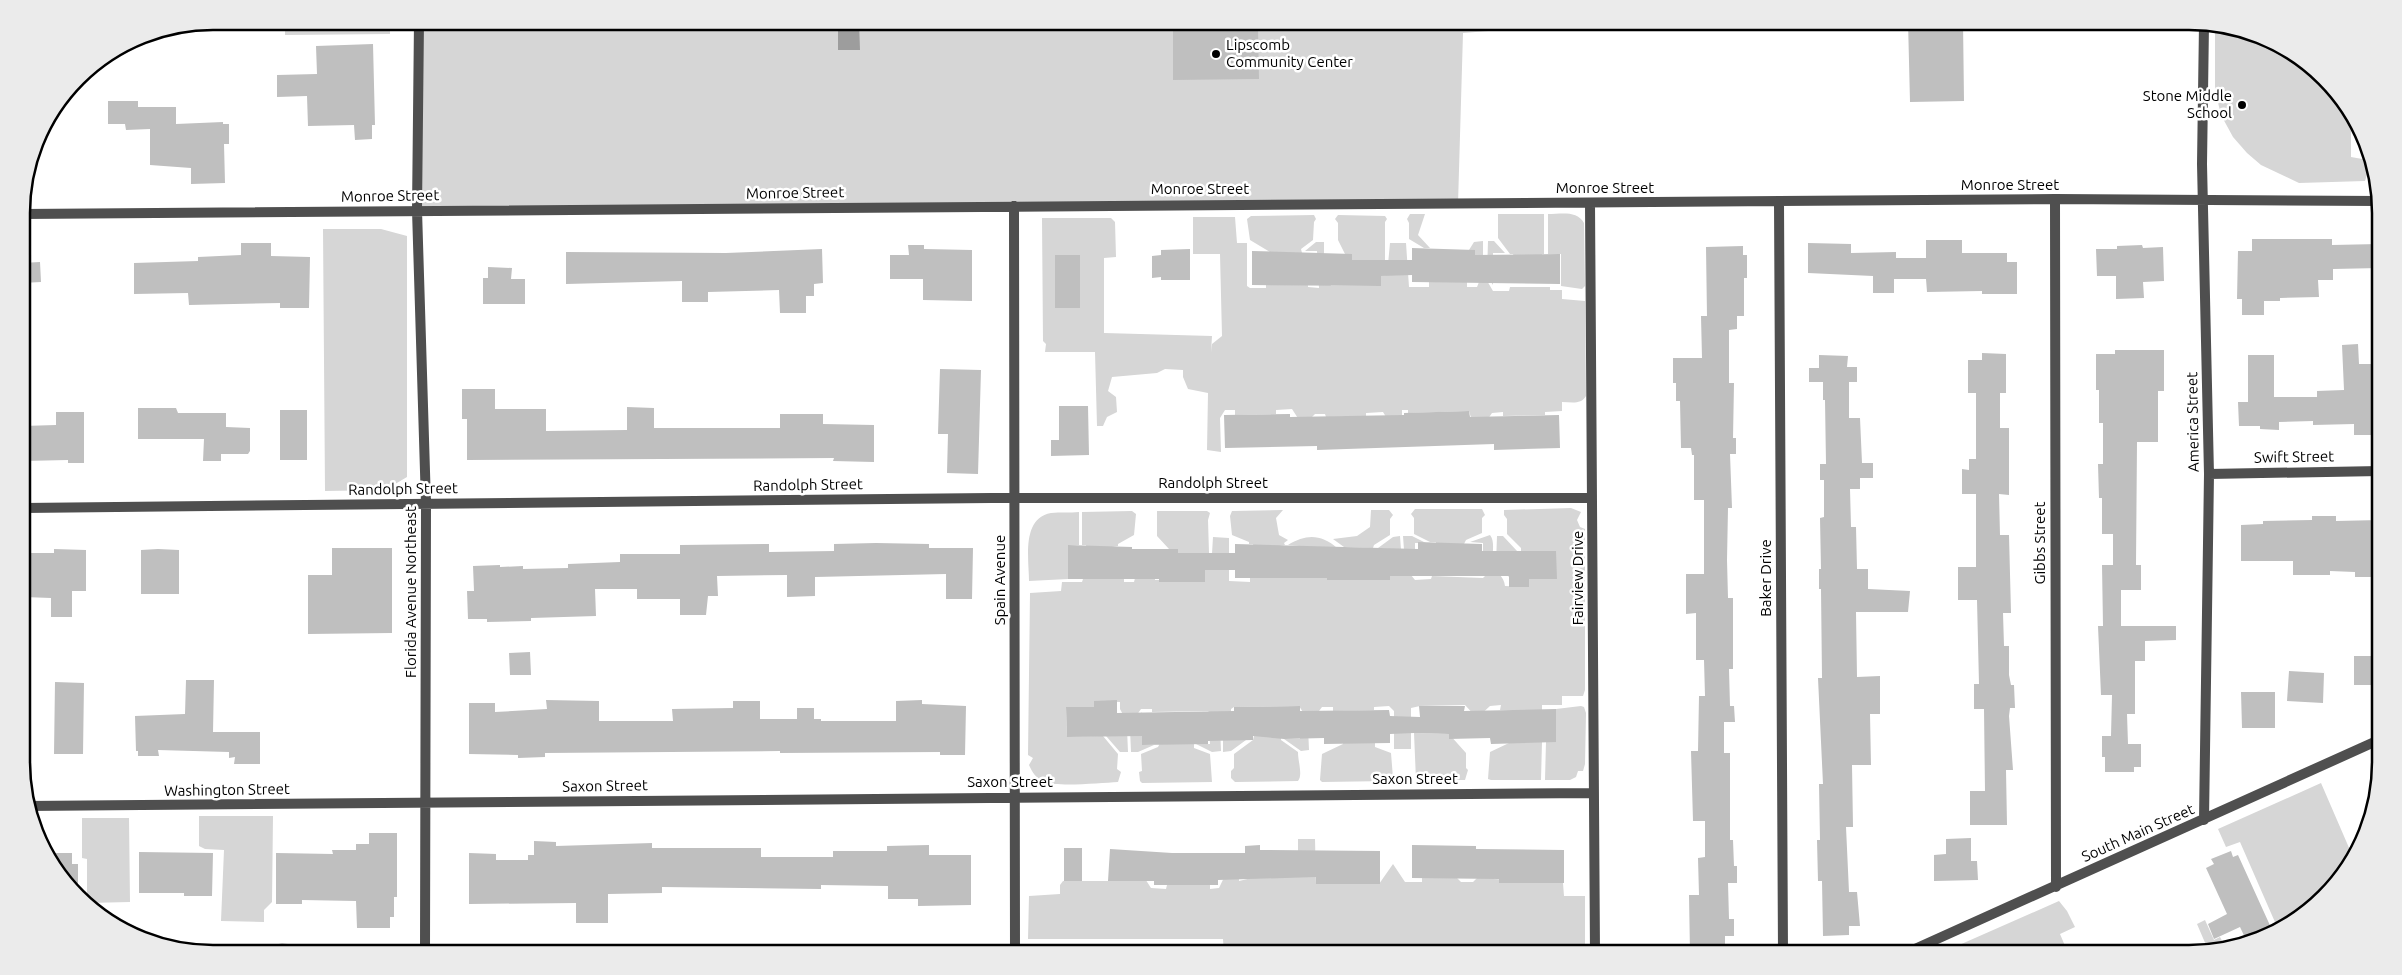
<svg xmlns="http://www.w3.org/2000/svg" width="2402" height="975" font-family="Ubuntu,sans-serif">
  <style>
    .green { fill: #d6d6d6; fill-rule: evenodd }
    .water { fill: #9d9d9d }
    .building { fill: #bfbfbf }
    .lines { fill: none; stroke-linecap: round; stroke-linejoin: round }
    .street { stroke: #4f4f4f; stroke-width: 10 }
    .poi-dot { fill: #000; stroke: #fff; stroke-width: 2 }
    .labels { text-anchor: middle; stroke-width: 5; stroke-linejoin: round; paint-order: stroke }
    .poi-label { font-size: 15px; fill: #000; stroke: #fff; text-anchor: start }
    .street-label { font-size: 15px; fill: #000; stroke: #fff }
    .rim { fill: none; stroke: #000; stroke-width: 2.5 }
  </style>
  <rect width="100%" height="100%" fill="#fff"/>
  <!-- green -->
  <path class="green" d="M285,21H390V34L285,35Z
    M419,21H1501V30L1463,33L1458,204L417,210Z
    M2215,26L2251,32L2306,61L2341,96L2351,113V157L2368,160L2369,168L2365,181L2299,183L2261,165L2247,153L2233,137L2221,115L2215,90Z
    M1410,214H1425L1418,235L1430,248H1424L1409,239V223L1407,219Z
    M1498,214H1544V254H1542V258H1514L1513,254H1510L1498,238Z
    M1548,214C1561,214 1577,210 1584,223L1585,286L1582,289L1561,286V254H1548Z
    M1314,215L1316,219L1314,222L1313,240L1301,249L1302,253L1270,257V252L1250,240L1247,219L1251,216Z
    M1338,215L1385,216L1387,219L1385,222V260H1352V254H1345L1338,240V223L1335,219Z
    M1193,217H1235L1237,243H1247V286L1250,288H1266V285H1308V287L1319,288L1317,251H1305L1316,242H1324V270L1331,286H1381V276L1387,275L1390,243H1406L1409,287H1429V282H1467V287H1477L1479,282H1475V250H1469L1474,242L1483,241V279H1486L1493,291H1509L1510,287H1550V290H1562V299L1585,301L1586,396C1581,405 1571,402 1562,402V411L1545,412V415L1503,416V412L1492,413L1481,429L1472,421L1469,411L1408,413V410H1402V422L1394,430L1383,412L1366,413V416L1326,417L1325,414H1315L1303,426L1292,409L1276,410V414L1235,415V410H1225L1220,418L1221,452L1207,450L1208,393L1188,389L1183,377V370L1165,369L1157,373L1112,377L1108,391L1116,397L1117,412L1107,417L1103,426H1097L1095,352H1045L1046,344L1043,341L1042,218H1111L1115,222L1116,257L1104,258V333L1212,336L1211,352L1212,344L1222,336L1220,254H1193ZM1055,255H1080V308H1055Z
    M323,229H381L407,236V477L385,490L325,491Z
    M1488,241H1494L1505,253H1493V285L1487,275Z
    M1571,508L1581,512L1577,520L1580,527L1585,529V690L1583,696H1562V705H1542V710H1500L1501,705L1490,706L1477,718L1465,705L1420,706L1411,708V749H1394V711L1389,706L1374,707V710L1333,711V707H1322L1310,723L1299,706L1234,707L1231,709V716L1221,724L1208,711L1152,712V709H1141L1129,726L1120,709V702L1094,701V707L1066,708L1067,737L1103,736L1118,754L1117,769L1121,772L1118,782C1101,783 1058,787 1044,782C1036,778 1032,772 1029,765L1033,758L1028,755L1030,593L1061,591L1062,582H1082L1083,579H1124V582H1134L1135,578L1155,573V580H1159L1160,582H1205V570H1211L1213,537L1229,538V581L1250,582V578H1299V546L1288,545C1306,534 1321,534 1337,548L1328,580H1390V549L1378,548L1393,537L1400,536L1402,564L1415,580L1431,579L1432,576L1483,578L1485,576L1483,575V543L1470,542L1490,535C1496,543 1491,555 1493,564C1496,573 1504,576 1505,586L1529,587V579H1556V551L1521,552V548L1507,534V519L1504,515V510Z
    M1415,509H1482L1485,515L1482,518V533L1466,540L1464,544L1436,548V542H1430L1414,534V518L1411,514Z
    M1283,510L1276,518L1279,535L1288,540L1284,543L1285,545L1254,550L1253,544H1249V542L1232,535L1230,516L1232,511Z
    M1371,510H1389L1393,515L1390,519V535L1374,545L1373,548L1344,547L1333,539L1357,536L1370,527Z
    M1132,511L1136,514L1134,535L1118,544V546L1087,551L1086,545H1082V512Z
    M1157,511H1207L1210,513L1208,520L1209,553H1178V549H1169L1157,536Z
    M1079,512V545H1069L1068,579L1029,581C1029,560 1021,518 1051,513C1060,512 1070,513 1079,512Z
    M1403,536H1412L1426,543H1415V576L1405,564Z
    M1497,536H1503L1518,552H1509V577L1496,563Z
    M1581,706L1584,707L1586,713L1585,764L1583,771H1578L1576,777L1570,780H1545L1546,742H1556V709Z
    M1142,712V745H1154L1138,752H1131L1130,729Z
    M1209,715L1220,727L1221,751L1212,752L1196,744H1210Z
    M1300,715L1308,727L1309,750L1301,751L1284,739H1300Z
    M1223,728L1246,740L1231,751L1223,752Z
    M1127,729L1128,752H1120L1106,736Z
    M1414,733L1449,734L1466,753V768L1468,770L1465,780H1416Z
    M1254,736H1281V740L1298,752C1298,762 1303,775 1298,781L1235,782L1231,778V771L1234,768V754L1253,740Z
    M1509,739L1542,742L1541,780H1491L1488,779L1490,752L1509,743Z
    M1343,740L1375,743V747L1391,753L1393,778L1389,781L1322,782L1320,780L1322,754L1343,744Z
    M1161,741L1194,744V748L1210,754L1212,782L1142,783L1140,781L1139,772L1142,771L1141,754L1158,747Z
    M2321,783L2353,857C2334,892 2313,910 2278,929L2240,842L2226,847L2218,829Z
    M199,816H273L272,902L264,910V922L221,921L224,850L205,849L199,846Z
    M82,818H129L130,902L87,903V859L82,858Z
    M1298,839H1315L1316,884H1379L1393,864L1405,882H1422V878H1457L1461,882H1473L1486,869L1494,874V879L1563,883L1564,896H1585V953L1224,954L1223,939H1028L1029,896L1060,894V885L1063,881H1127L1140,871L1151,888L1166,889L1167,885H1210V889L1219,888L1231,863L1239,871V881L1298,867Z
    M2059,901L2067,911L2075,927L2060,934L2068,953H1941Z
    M2205,920L2214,940L2220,937L2226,948L2209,952L2197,924Z
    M282,943L311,948H354L358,954H244Z"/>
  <!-- water -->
  <path class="water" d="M838,21H859L860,50H838Z"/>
  <!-- building -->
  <path class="building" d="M1193,21H1238V29H1258L1259,79L1173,80V29H1193Z
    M1908,21H1963L1964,101L1910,102Z
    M373,44L375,125H372V139L355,140L354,125L308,126L307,96L277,97V75L317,74L316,46Z
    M108,101H138V107H176V124L223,122V124H229V144H224L225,183L191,184V168L150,165V129L126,130L125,124H108Z
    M2252,239H2332V245L2379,244V268L2333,269V280H2318L2319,297L2280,298V301H2264V315H2242V299H2237L2238,251H2252Z
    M1926,240H1962V253H2007V262H2017V294H1982V291L1927,292L1926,279H1894V293H1873V276L1808,273V243L1851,244V253L1896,252V258H1926Z
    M241,243H271V256L310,257L309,308H280V303L189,305L188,293L134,294V263L198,261V257L241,255Z
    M908,245H924V249L972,250V301L923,300V279H890V255H909Z
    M2142,245L2143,248L2163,247L2164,281L2143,282L2144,298L2116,299V276H2097L2096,249H2117V246Z
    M1743,246V255H1747V278H1744V316H1737V329L1729,330V383H1734L1733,438H1736V454H1730L1732,508H1728L1727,560L1728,598H1733V669H1729L1730,706H1734L1735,722H1724V753H1730V840H1733L1734,866H1737V883H1728L1729,919H1734V936H1725V953H1690L1689,895H1699L1698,858L1705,857V821H1693L1691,751H1698L1699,696H1705L1704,660H1696V613L1686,614V574H1704V500H1694V455H1692L1691,448H1681L1680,401H1676V383H1673V358H1702L1701,316H1707L1706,247Z
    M1412,248L1475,250V255L1560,254V284L1412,282V275L1381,276V286L1252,285V251L1352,254V260H1412Z
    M822,249L823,283L814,284V296H806V313H780L779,290L708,292V302H682V281L566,284V252L726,253Z
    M1190,249V280H1161V277L1152,278V256L1161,255V250Z
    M1055,255H1080V308H1055Z
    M40,262L41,282L22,283V263Z
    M488,267L512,268L511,279H525V304H483V278H488Z
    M2358,344L2359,364H2380V424H2375V435H2354V424L2313,425V421L2279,422V430L2260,429V426H2239L2238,402H2248V355H2274V397H2317V391L2344,390L2342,345Z
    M2115,350H2164V391H2158V442H2137L2136,565H2141V590H2121V626H2176V640L2145,641V661H2135V714H2127L2128,744H2141V767H2134V772H2105V757H2102V736H2111L2112,695H2101L2098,626H2103L2102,565H2113V534H2102V498H2099L2098,464H2103V423H2099V390H2096V354H2115Z
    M1982,353L2006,354V393H2000V428H2009V495L1999,494L2000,535H2009L2011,613H2003L2004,646H2009V675L2011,685H2014L2015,708H2010L2009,716L2013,770H2006L2007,825H1970V791H1985L1984,709H1974V684H1979L1977,600H1958V567H1976V494H1962V469L1969,470V459H1976V393H1968V360H1982Z
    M1819,355L1848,356L1847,367H1857V382H1849V418H1860L1862,463H1873V478H1860V489H1850L1851,527H1856L1857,569H1868V589L1910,591L1908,612H1856L1857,677L1880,676V714H1870L1871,765H1852L1853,827H1846L1849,892H1857L1860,926H1849V935L1823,936L1822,881H1818L1817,840H1820L1819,784H1823L1818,678H1822L1821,589H1819V569H1821L1820,518L1824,517V480H1820V464H1826L1825,400H1823V382H1809V368H1819Z
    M940,369L981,370L978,474L947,473L948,434H938Z
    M462,389H495V409H546V431L627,430V407L654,408V428H780V414H823V424L874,425V462L833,461L834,458L467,460V419H462Z
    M1059,406H1088L1089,455L1051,456V440H1059Z
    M138,408H176L178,413H226V427L250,428V451L248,454H221V461H203L204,439H138Z
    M280,410H307V460H280Z
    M1469,411L1470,417L1559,415L1560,448L1494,450V444L1317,450V446L1225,448L1224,415L1290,414V417L1404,415V413Z
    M56,412H84V463H68V460L23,461V426L56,425Z
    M2312,516H2336V521L2380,520V567H2374V577H2355V572L2330,571V575H2293V561H2241V525L2263,524V521L2312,520Z
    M1418,542L1482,544V551H1556L1557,579H1529V587H1509V576H1390V580H1327V578H1235V570H1205V582H1159V579H1068V545L1132,547V549H1178V553H1235V544L1418,549Z
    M876,543L929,544V548H973L972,599H946V574L815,577V596L787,597V575L717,576L718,596H708L706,615H680V599H637V589H595L596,616L531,618V621L487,622V619H468L467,591H474L473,566L500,565V567L523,566V569L568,568V564L620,562V554H680V545L769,544V552L834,551V544Z
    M332,548H392V633L308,634V575H332Z
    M54,549L86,550V591H72V617H51V598L24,597V553H54Z
    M158,549L179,550V594H141V550Z
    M530,652L531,675H510L509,653Z
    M2354,656H2376V667H2380L2381,685H2354Z
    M2289,671L2324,673L2323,703L2287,701Z
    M186,680H214L213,732H260V764H234L235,757L229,758V752L158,750L159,756H138V751H136L135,716L185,714Z
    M55,682L84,683L83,754H54Z
    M2241,692H2275V728H2242Z
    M546,700L599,701V721H673L672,709L733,708V701H760V719H797V708H814V719H821V721H896V701L922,700V704L966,706L965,755H940V752L780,753V751L545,753V757L518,758V755L469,754V703H495V712L547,709Z
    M1117,700V713L1234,711V707L1300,706V711L1389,710L1390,716L1420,717L1419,706H1465L1464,711L1556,709V742L1491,744L1490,738L1449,739V734L1414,733L1390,734V743L1324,744V738L1284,739L1253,736V740L1208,741V744L1142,745V736L1067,737L1066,707H1094V701Z
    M369,833H397V897H394V917H390V928H357L356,901L302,900V904H276V853L333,854L332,850H356V844H369Z
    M1971,838V861H1977L1978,880L1934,881V855L1946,854V839Z
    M534,841L556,842V846L652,843V848H761V857H833V851H887V846L929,845V855H971V905L918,906V899H888V886L821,885V889L662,887V893L608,894V923H576V903L469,904V853L496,854V860H528V855H534Z
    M1260,845V850L1380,851V884H1316V877L1218,880V885H1154V881H1108L1110,849L1172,853H1245V846Z
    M1412,845L1476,846V849L1564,850V883H1499V879L1412,878Z
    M1064,848H1082V881H1064Z
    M2231,851L2233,857L2238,855L2273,932L2251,943L2248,944L2240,927L2214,939L2208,924L2227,914L2206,868L2214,864L2211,859Z
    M139,852L213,853L212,896H184V893H139Z
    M45,853H72V864H78V897L69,888Z"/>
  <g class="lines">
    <!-- street -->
    <path class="street" d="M419,21L417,210L426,504L425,954
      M2204,24L2202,164L2209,474L2204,820
      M2055,199L2056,887
      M1779,202L1783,953
      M1590,203L1595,953
      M1014,206L1015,954
      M22,214L2055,199L2379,201
      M2209,474L2380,471
      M23,508L991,498H1592
      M27,806L1594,793
      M1906,953L2381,739"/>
  </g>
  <!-- markers -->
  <g class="poi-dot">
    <circle cx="1216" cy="54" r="5"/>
    <circle cx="2242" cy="105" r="5"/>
  </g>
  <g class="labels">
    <!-- poi labels -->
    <g class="poi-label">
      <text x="1226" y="50">Lipscomb<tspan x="1226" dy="17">Community Center</tspan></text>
      <text x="2232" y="101" text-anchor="end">Stone Middle<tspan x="2232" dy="17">School</tspan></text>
    </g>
    <!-- street labels -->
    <g class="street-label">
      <text x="2010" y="190">Monroe Street</text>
      <text x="1605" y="193">Monroe Street</text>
      <text x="1200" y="194">Monroe Street</text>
      <text transform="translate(795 193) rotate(-1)" y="5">Monroe Street</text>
      <text transform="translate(390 196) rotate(-1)" y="5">Monroe Street</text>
      <text transform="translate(2193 422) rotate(-91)" y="5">America Street</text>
      <text transform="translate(2294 457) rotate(-1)" y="5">Swift Street</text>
      <text x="1213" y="488">Randolph Street</text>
      <text transform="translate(808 485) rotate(-1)" y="5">Randolph Street</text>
      <text transform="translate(403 489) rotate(-1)" y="5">Randolph Street</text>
      <text transform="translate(2040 543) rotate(-90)" y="5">Gibbs Street</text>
      <text transform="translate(1578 578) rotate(-90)" y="5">Fairview Drive</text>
      <text transform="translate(1766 578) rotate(-90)" y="5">Baker Drive</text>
      <text transform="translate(1000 580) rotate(-90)" y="5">Spain Avenue</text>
      <text transform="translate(411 592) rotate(-90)" y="5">Florida Avenue Northeast</text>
      <text x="1415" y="784">Saxon Street</text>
      <text x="1010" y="787">Saxon Street</text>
      <text transform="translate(605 786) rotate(-1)" y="5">Saxon Street</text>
      <text transform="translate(227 790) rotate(-1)" y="5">Washington Street</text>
      <text transform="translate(2138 833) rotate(-24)" y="5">South Main Street</text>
    </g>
  </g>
  <!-- crop -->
  <path d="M0 0H2402V975H0ZM213 30H2189A183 183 0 0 1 2372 213V762A183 183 0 0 1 2189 945H213A183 183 0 0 1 30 762V213A183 183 0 0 1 213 30Z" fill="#ebebeb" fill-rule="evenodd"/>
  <path class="rim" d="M213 30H2189A183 183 0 0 1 2372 213V762A183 183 0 0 1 2189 945H213A183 183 0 0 1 30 762V213A183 183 0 0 1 213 30Z"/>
</svg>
